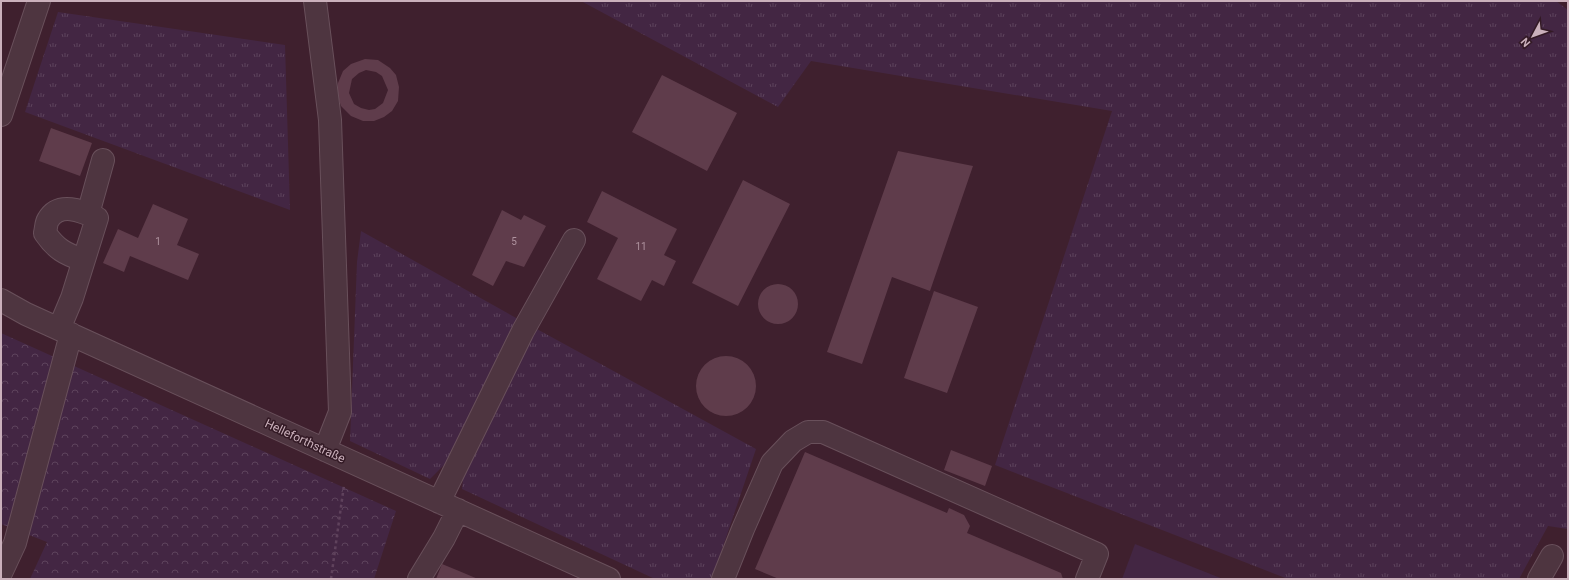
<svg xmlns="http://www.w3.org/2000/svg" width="1569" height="580" font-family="Roboto,sans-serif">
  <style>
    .grass { fill: url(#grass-tufts) }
    .forest { fill: url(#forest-crowns) }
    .garden { fill: #432643 }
    .building { fill: #5f3c4b; fill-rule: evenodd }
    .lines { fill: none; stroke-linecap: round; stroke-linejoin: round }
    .minor-casing { stroke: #69505b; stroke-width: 24 }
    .path { stroke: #5f425c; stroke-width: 2.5; stroke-dasharray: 3 3; stroke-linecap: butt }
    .minor { stroke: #4e3540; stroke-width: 22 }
    .labels { text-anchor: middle; stroke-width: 3; stroke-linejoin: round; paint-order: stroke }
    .number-label { font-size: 10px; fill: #af939f }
    .street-label { font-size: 12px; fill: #cab0bb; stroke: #331a25 }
  </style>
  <defs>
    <pattern id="grass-tufts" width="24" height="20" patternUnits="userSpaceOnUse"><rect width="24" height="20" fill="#432643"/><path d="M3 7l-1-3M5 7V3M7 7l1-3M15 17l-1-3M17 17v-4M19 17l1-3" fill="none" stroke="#5d435c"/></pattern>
    <pattern id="forest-crowns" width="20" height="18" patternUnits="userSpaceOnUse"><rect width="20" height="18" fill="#432643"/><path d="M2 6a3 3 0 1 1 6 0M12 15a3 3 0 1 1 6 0" fill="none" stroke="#5d435c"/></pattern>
  </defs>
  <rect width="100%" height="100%" fill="#3f202e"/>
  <!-- grass -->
  <path class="grass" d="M581,1H1556L1568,10V529L1548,526L1519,579H1288L995,465L1112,111L811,61L778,107Z
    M58,12L285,45L290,210L25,112Z
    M361,231L518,319L451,458L430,479L350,441L357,262Z
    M535,328L756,449L712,579H655L462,489L464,469Z"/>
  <!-- forest -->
  <path class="forest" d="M1,333L396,511L374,579H30L47,542L1,524Z"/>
  <!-- garden -->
  <path class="garden" d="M1135,544L1223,579H1122Z"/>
  <!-- building -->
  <path class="building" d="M365,59L378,60L390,68L396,75L399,87L398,101L392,111L384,117L374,121H363L351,116L341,106L337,94L338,83L343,71L351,64ZM366,70L376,72L382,76L388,90L383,103L375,109L369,110L361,108L354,104L349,93L352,79L359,73Z
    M662,75L737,113L707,171L632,132Z
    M51,128L92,143L80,176L39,161Z
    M898,151L973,166L930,291L892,277L862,364L827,352Z
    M743,180L790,204L738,306L692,283Z
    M602,191L677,229L664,255L676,261L664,286L652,280L641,301L597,279L618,238L587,222Z
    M153,204L188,219L177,245L199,254L188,280L130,256L124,272L103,263L118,229L138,238Z
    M502,210L521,220L524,215L546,226L524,267L506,261L493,286L472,275Z
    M758 304a20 20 0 1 1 40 0a20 20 0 1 1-40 0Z
    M934,291L978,307L947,393L904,378Z
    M696 386a30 30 0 1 1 60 0a30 30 0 1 1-60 0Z
    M951,450L992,466L985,486L944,470Z
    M805,452L947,513L949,508L964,515L970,526L967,533L1061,573L1063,579H779L755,569Z
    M442,564L459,571L478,579H436Z"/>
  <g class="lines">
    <!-- minor casing -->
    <g class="minor-casing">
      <path id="minor" d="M315,1L330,120L340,412L325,450
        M1,115L39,1
        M88,214L103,160
        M1,300L26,314L609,579
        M59,329L72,298L97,218C82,211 59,201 48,220C46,223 46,229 45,233C56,249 65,254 83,260
        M439,502L523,331L574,240
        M1,573L15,543L71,334
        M419,579L444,538L458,510
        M723,579L743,529L772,463L793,441L808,432H823L1097,554L1087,579
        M1539,579L1552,556"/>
    </g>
    <!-- path -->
    <path class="path" d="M331,579L344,485"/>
    <!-- minor -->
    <use href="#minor" class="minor"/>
  </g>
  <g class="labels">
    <!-- number labels -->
    <g class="number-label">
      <text x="158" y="245">1</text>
      <text x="514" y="245">5</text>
      <text x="641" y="250">11</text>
    </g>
    <!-- street labels -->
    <g class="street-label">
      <text transform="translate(305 441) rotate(25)" y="4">Helleforthstraße</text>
    </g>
  </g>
  <!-- border -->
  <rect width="1569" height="580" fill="none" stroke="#cab0bb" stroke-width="4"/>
  <!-- north arrow -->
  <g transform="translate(1533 36) rotate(229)" stroke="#331a25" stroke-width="3" paint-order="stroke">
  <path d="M0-3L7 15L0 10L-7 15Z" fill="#cab0bb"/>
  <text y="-6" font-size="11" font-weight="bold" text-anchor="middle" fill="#cab0bb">N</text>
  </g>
</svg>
